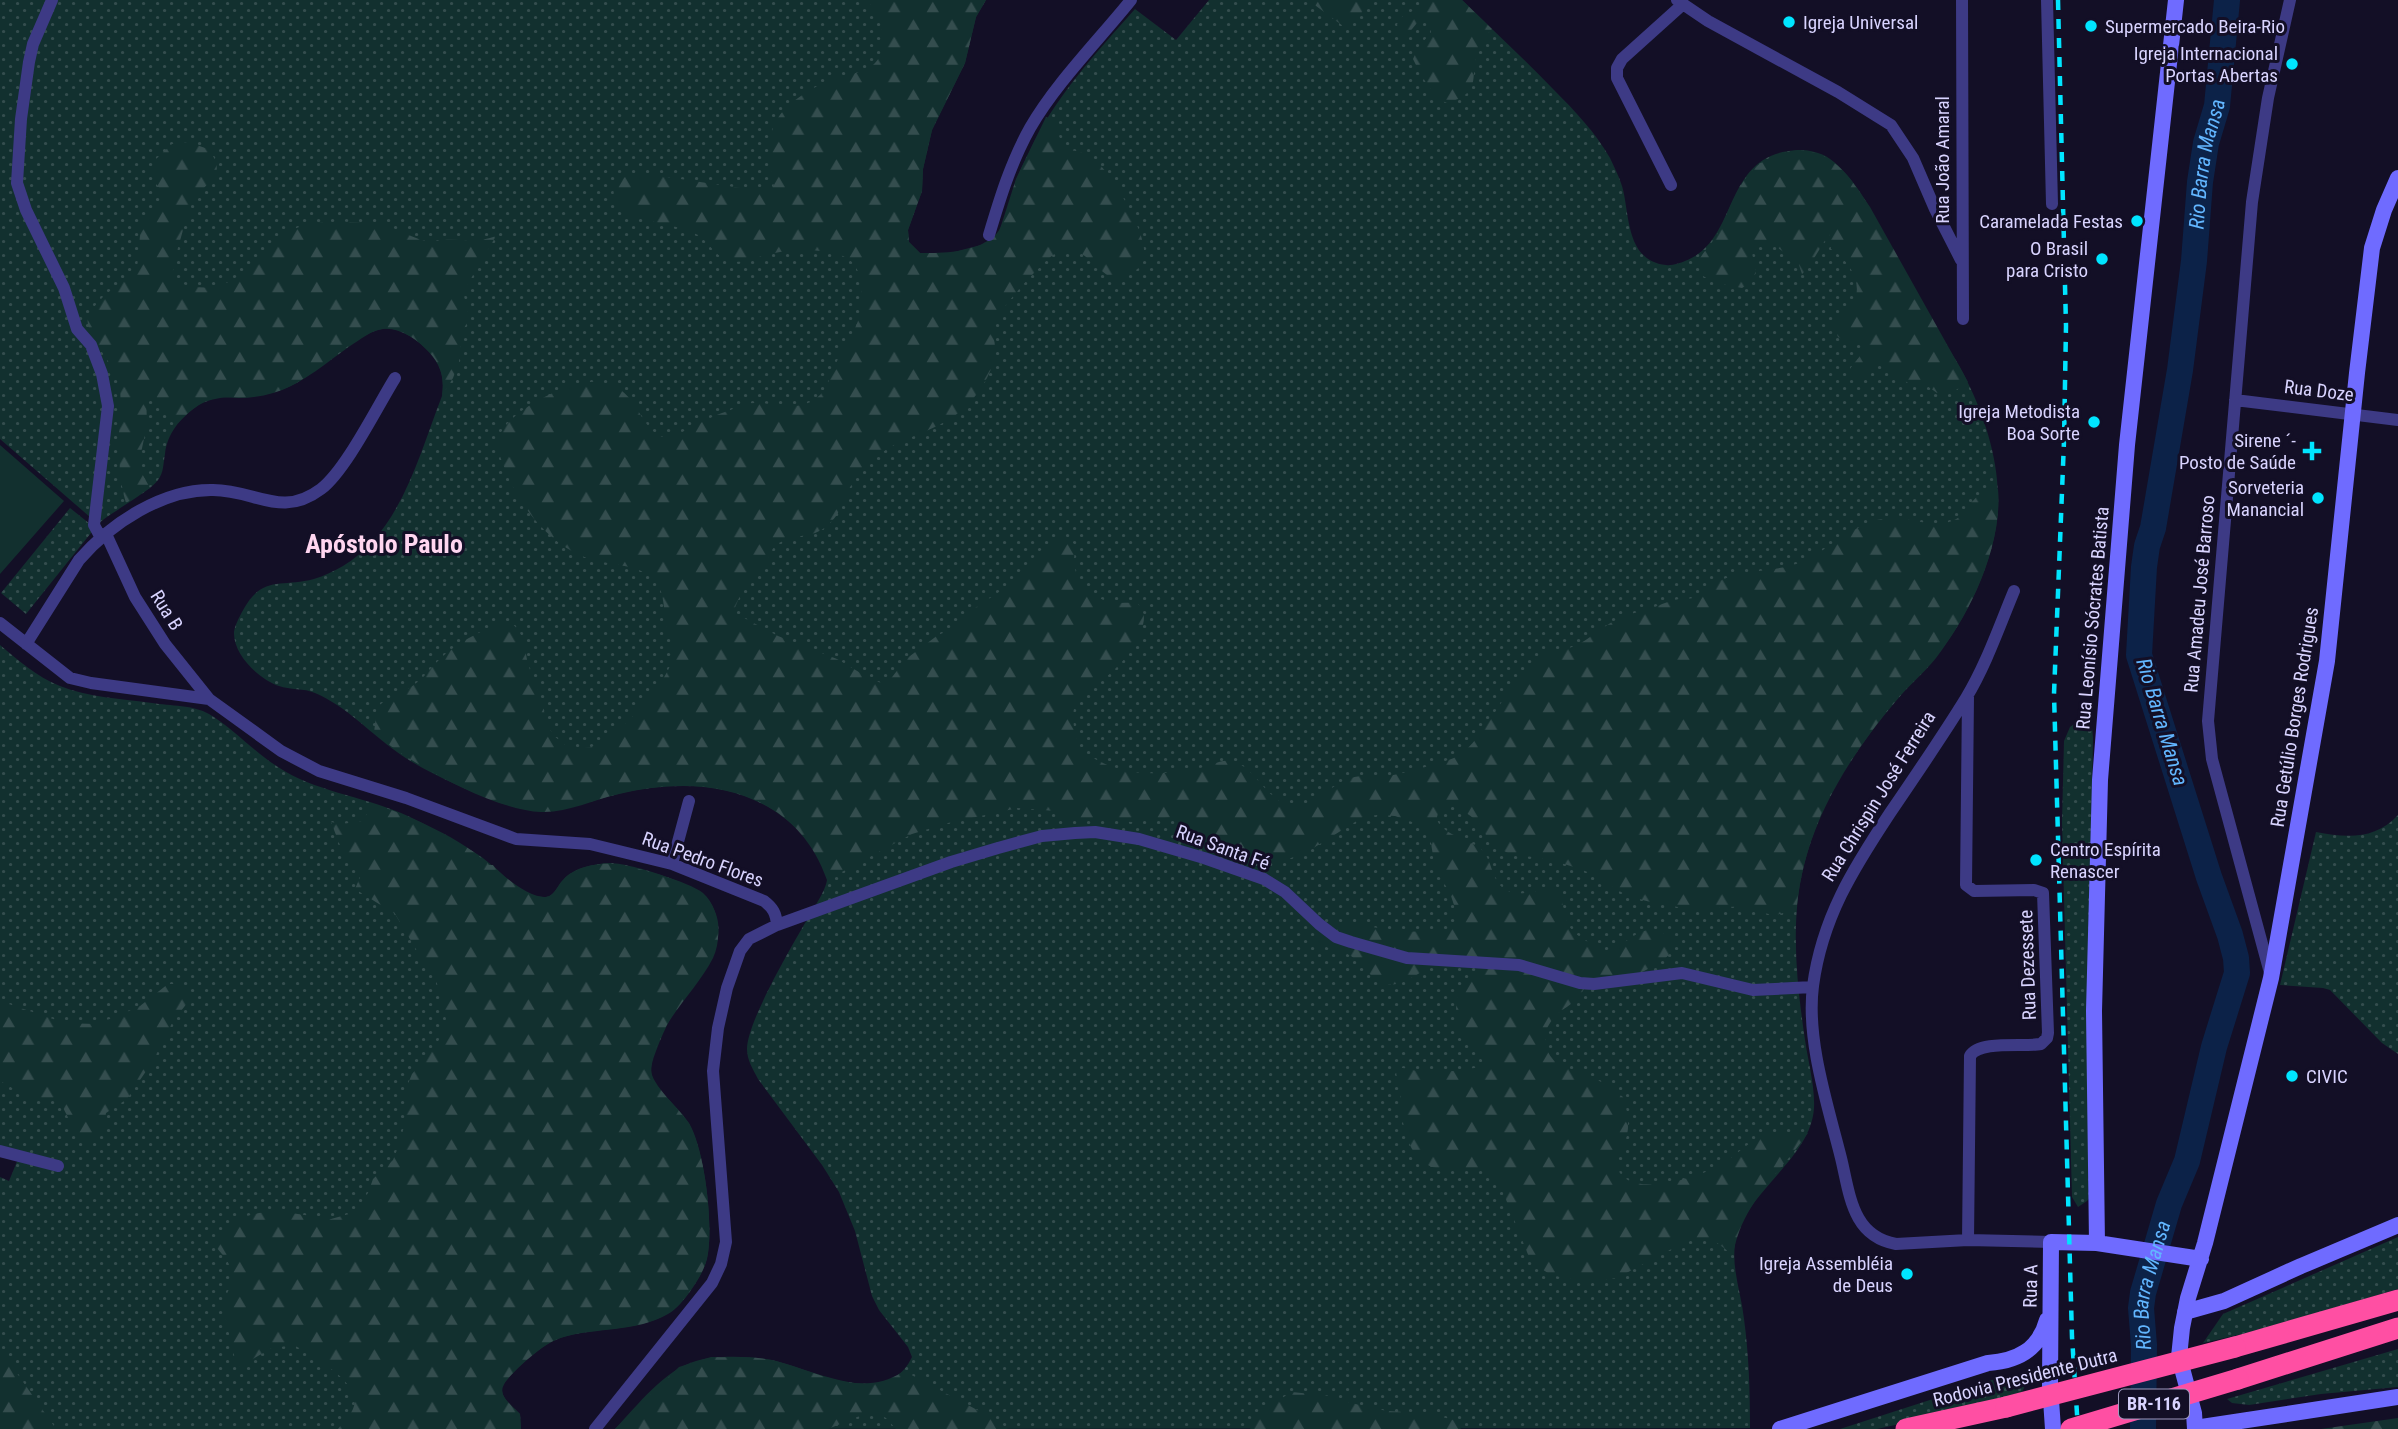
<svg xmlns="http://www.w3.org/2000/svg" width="2398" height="1429" font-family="'Roboto Condensed',sans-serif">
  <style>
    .grass { fill: url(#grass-dots) }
    .forest { fill: url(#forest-firs) }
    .garden { fill: #12302f }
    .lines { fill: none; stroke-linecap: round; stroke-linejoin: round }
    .river { stroke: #0c2248; stroke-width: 26 }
    .street { stroke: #3d3a85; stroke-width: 12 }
    .secondary { stroke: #6f6bff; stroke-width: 16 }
    .highway { stroke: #ff4fa3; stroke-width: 21 }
    .rail { stroke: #00e5ff; stroke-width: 4.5; stroke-dasharray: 10 9; stroke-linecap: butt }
    .highway-bridge { stroke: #ff4fa3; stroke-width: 21 }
    .poi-dot { fill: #00e5ff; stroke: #130f26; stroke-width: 2.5 }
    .labels { text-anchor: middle; stroke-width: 6; stroke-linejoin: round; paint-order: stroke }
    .shield { fill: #130f26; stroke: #9e99be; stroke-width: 2 }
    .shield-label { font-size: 18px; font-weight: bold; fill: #d9d4ff }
    .poi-label { font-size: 19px; fill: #d9d4ff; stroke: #130f26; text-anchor: end }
    .street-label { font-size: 19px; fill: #d9d4ff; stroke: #130f26 }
    .water-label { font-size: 21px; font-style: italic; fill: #62b6ff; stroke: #130f26 }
    .district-label { font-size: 26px; font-weight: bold; fill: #ffd6f0; stroke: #130f26 }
  </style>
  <defs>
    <pattern id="grass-dots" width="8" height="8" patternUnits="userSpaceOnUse" patternTransform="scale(1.75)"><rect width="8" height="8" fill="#12302f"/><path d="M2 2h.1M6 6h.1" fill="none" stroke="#344d4e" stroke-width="1.8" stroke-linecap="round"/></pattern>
    <pattern id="forest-firs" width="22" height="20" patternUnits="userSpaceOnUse" patternTransform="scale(1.75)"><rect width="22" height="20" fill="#12302f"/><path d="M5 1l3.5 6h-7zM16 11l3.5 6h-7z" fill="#344d4e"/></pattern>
  </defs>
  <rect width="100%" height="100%" fill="#130f26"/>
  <!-- grass -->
  <path class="grass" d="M0,0H986L976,17L965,63L932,130L923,169L922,191L908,230L909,242L920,253C944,253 972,253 992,238C1005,230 1011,194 1016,180C1020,170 1025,160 1030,150C1055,97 1096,53 1135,9L1176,40L1209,0H1462C1493,30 1524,59 1554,90C1575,111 1595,132 1610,158C1614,167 1619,176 1622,186C1630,213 1625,261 1666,265C1672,266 1680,263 1685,261C1741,240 1720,154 1798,150C1811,150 1824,153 1834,162C1859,183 1874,216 1889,243C1905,272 1921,302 1937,330C1947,347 1959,363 1967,381C1984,415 1997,456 1998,494C2001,549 1969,615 1936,658C1924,673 1908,686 1896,701C1858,746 1824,797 1807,854C1789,913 1796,979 1805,1040C1808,1061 1815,1086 1814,1108C1811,1156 1753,1187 1738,1232C1728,1261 1741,1290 1744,1319C1749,1356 1750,1391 1750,1428L615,1429C638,1405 664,1370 696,1361C715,1355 751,1356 771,1360C811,1368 887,1411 912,1357L908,1347L879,1310L872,1296L855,1231L839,1192L822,1165L758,1079C753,1069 747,1060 747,1049C747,1018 805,924 822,894C824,890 827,883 827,879C826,864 814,847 805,837C756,783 687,778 619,794C572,805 551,820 501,803C470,792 423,771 397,752C370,733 346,706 315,693C304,688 290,690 279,686C259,679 233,655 234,632C235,625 239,618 242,612C262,574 281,588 314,579C324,576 334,571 343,566C401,531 419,455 442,396C445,376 440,362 425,348C415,338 398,327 383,329C371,330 360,340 350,346C327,362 305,382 278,391C250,401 218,391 196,407C180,418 167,434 165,454C163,464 164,472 158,480C149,492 113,511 98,524L0,439Z
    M70,508L95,528L26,614L1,593Z
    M0,645C18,660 37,677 60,686C87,697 123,699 152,703C170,706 194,705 209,714C234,729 254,752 278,767C314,791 361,796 401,813C421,821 439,833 458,843C469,849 480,855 489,863C504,875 522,896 543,897C555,898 557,885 564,879C568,874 576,870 582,868C591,865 602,863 611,863C633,864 699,884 710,902C735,941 699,975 679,1005C669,1019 662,1035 656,1051C653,1059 649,1070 653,1079C659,1093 680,1108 689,1124C705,1151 714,1227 707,1259C703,1273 695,1285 686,1297C655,1337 600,1323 558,1339C537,1347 517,1368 502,1385C500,1398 511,1405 520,1414L521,1429H0V1177L9,1181L18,1159L0,1150Z
    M2081,719L2092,727L2093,738L2088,1031L2090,1197L2087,1201L2078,1207L2072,1197L2062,822L2064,741L2070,727Z
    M2398,815V1054L2382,1043L2330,990L2323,988L2280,985L2316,832C2347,838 2375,840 2398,815Z
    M2398,1237V1289L2255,1331L2203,1343L2223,1314Z
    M2398,1349V1387L2321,1394L2249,1405L2232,1403L2227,1399Z
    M2012,1378L2021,1380L2025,1386L2022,1392L1927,1418L1877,1429H1840L1995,1379Z"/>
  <!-- forest -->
  <path class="forest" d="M865,0H986L976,17L965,63L932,130L923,169L922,191L908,230L909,242L920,253H950L981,245L993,238L999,232L1016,179L1046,117L1053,120L1064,149C1070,151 1075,150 1080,152C1087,154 1093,160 1099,164C1115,179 1152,241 1143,262C1138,272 1125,277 1115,279C1094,272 1079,235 1053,255C1040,265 1000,308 995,323C992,332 995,340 995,349C995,367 983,388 971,401C949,427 917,432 889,448C869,459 853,478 844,499C841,508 838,515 831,522C815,540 798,532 779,543C771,547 770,557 765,564C760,572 753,577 747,584C741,591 737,604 733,612L778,636L837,659L869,678L886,685L906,659L938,635L960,626L975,608L1002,590L1040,551L1048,545L1068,537C1078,546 1074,549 1074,562C1074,579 1093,598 1109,602C1118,604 1128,602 1137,603C1146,612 1145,620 1141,631C1134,651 1120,665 1104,679C1095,687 1078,696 1074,709C1071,719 1076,742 1082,750C1085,755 1092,757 1097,760C1132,779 1168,774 1205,767C1212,765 1221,760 1228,761C1255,761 1267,808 1298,806C1315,805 1333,783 1351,778C1363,774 1370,777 1381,777C1392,777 1450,761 1458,756C1490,735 1510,674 1540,657C1550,651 1563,650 1575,646C1590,639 1602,627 1616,620C1627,614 1640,612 1652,608C1661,605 1670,600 1681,599C1685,598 1689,599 1693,598C1704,594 1712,583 1724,579C1749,569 1777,572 1802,562C1828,550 1849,528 1877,520C1900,513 1921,526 1944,523C1971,520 1965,492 1998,489C2003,544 1970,617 1934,659C1922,674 1907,687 1894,702C1881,718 1868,736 1856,753C1824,797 1803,851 1797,905C1773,924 1763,909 1738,907C1725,906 1713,910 1700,909C1677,908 1649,903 1627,895C1611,888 1597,875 1580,869C1566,864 1549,860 1534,857C1525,856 1516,856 1508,853C1501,850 1495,846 1490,841C1486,837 1485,832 1482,827C1476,819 1452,799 1442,809C1421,828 1472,841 1480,848C1494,860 1490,883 1508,891C1524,898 1539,888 1555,888C1565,899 1562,913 1569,926C1575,937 1591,942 1601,951C1605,950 1612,950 1617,947C1632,939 1645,922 1665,934C1670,936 1674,942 1673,947C1673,964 1599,992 1584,989C1574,1007 1559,1008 1550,1023C1539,1039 1547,1060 1565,1068C1572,1070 1579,1071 1586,1074C1599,1080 1612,1088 1623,1097C1628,1112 1631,1129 1624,1144C1620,1150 1615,1155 1616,1163C1623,1203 1699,1177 1721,1165C1733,1158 1743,1146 1756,1140C1771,1132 1791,1133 1808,1133C1779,1174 1741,1204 1733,1255L1716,1242L1705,1238L1693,1240L1681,1244L1617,1278L1586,1282L1551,1275L1531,1262L1497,1177C1479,1165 1463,1170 1443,1169C1406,1167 1401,1120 1400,1091C1399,1083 1396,1077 1396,1069C1405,1066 1410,1070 1418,1071C1439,1074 1464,1070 1485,1066L1479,1054L1458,1036C1454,1011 1454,982 1480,969L1443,958C1425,968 1394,997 1375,979C1367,972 1360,962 1351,956C1340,948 1325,950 1315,941L1317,932L1334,921L1404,932L1450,930L1457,927L1459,920L1450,893L1435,868L1430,837L1415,823L1395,816L1377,815L1363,817L1307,852L1283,861L1264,864L1220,848L1203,839L1173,817L1132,822L1091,819L1071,820L1055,811L1018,808L948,823L912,834L827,880C795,789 703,773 618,794C593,800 567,813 541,812C493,810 409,763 374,733L377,707C389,697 403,693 415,684C425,677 430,668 438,661C456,643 485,627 510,622C525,633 524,646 528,664C531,675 537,685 540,696C544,709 546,725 554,736C554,736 564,744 564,744C574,750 587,749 597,745C620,734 668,683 673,657C674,649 670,639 668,631C663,615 666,590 653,578C637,564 607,565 587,558C550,545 518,505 505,469C502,461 497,451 498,442C500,413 573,378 599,382C605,383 614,386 619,389C637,399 646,436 665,437C677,438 708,417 722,413C732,410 744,403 755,403C778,403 802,414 821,394C829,385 833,368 839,357C844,344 854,333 858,321C863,304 865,274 851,261C835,247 790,249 770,254C757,257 744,264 730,261C716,258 709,242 698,235C677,224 653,224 632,215C626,213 620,207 615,203C610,181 620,177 640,173L747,189L774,187C771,163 764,140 778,118C788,102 813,87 830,80C844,74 865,74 875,63C883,55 883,43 882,32C881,19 876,8 865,0Z
    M1308,0H1368L1358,20L1343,26Z
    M1421,0H1462L1492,29C1486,36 1480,42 1477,52C1470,79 1482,93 1447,103C1432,97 1420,73 1413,59L1419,46L1431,33L1430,22L1427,19L1421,18L1408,34L1402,35L1397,25C1400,15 1409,13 1418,9Z
    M188,142L208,149C231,177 203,182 192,203C189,209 172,266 173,271C174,276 178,280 182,284C249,304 256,233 311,224C332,220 360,222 381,225C395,227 408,236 422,240C429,242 436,241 443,240C462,239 477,243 496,236L463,292L468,313L466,325L461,338L459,362L453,378L442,396C445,376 440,362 425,348C415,338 397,326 382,329C357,333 316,374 291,386C275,394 257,398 239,398C230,398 220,396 212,398C198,403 188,413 178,423L171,422C165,407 162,397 146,392L147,425L139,462L140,470L150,488L126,503C119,480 119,457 119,434C119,416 123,398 118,380C113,364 84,331 88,319C96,296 121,285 137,270L141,224L144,216L155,207L162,198V192L153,179L154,161L172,144Z
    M1800,150C1836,152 1852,181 1870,207L1968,382L1956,390L1937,393L1926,385L1908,383L1882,365L1876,366L1862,380L1850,379L1848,374C1851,361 1870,355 1858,341H1846L1838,337L1834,326C1838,315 1848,310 1854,300C1864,283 1846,257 1831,249L1829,234L1808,268L1802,274L1798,262L1771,243L1757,247L1752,253L1756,273L1750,283L1742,288L1716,283L1703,276L1699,260C1705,249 1715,241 1720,229C1740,186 1747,156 1800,150Z
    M374,804C408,815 465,840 489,865H493C502,876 531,899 546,897C555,896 558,884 564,879C567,875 573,872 577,870C587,865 602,863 613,864C631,865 690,882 703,893C720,908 722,939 713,958C694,995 657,1022 651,1068C649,1083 680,1109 689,1123C705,1150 714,1228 707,1258C704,1271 697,1281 690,1291C684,1299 677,1309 668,1314C635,1333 595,1327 560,1338C544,1344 529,1358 517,1369C495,1391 499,1394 520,1414L521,1429H338C343,1423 352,1414 354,1406C361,1382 311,1355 294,1345L272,1348L237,1368L222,1303L235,1278L227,1260L216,1247L217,1236L243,1217L259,1213L278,1211L331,1219L349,1214L359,1206L368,1193L373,1179L393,1160L399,1145L405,1123V1091L412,1074L437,1045L446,1019L434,972L420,956L395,914L355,889L361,875L346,861L331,822L342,824L362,821Z
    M168,984H179L188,990V1002L173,1021L153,1061L127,1099L106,1113C104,1126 102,1138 89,1142L79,1136L73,1127L59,1100L32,1099L0,1081V1001L65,1023L94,1024L113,1018L140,1006Z
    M0,1349L56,1429H0Z
    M711,1357C731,1358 753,1356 772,1360C817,1371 861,1400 904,1371L996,1420L1008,1429H896L886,1418L876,1413L862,1415L828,1429H615L679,1367Z
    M1292,1392L1330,1396L1351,1403L1387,1411L1426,1413L1454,1420L1461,1429H1250L1263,1409Z
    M2398,1418V1429H2321Z"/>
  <!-- garden -->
  <path class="garden" d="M0,445L64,501L0,574Z"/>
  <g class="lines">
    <!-- river -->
    <path class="river" id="s1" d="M2143,1429L2144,1345L2141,1308L2143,1293L2169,1204L2187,1161L2214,1047L2237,973L2236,958L2230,935L2209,877L2139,655L2144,567L2147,546L2153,528L2180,370L2194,261L2200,182L2206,143L2217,106L2227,0"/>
    <!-- street -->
    <path class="street" d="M52,0L33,44L29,62L21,119L17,183L26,210L64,288L77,329L91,345L102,374L108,406L94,525L101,538
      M1677,0L1708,21L1838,92L1891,125L1913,158L1935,209L1961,260
      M1962,0L1963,319
      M2047,0L2052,204
      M1671,185L1617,78V68L1622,59L1682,5
      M989,235C1000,198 1011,162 1030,128C1056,83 1098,41 1131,0
      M2235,400L2398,420
      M106,534L135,597L165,644L209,699
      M2014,591C1999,627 1986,665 1966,698C1942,737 1916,775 1890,813C1853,869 1822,918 1813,986C1806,1040 1828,1106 1841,1158C1850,1195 1852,1236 1896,1244L1968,1240L2051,1242
      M0,623L70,678L91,683L209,699L281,751L319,771L406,798L516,839L590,844L672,864L764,901C773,908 776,913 777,925
      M26,644L79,560C111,523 163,489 213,490C256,490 281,519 321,489C346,470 377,407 395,378
      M1968,697L1966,885L1974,891L2034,890L2043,893L2048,1033L2047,1038L2041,1044C2024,1047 1979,1040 1970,1056L1968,1240
      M672,864L689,801
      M2270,973L2212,759L2208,721L2252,202L2268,98L2290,0
      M0,1151L58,1166
      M595,1429L712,1283L721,1264L726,1242L713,1071L718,1028L727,988L740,951L749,939L777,925L951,862L998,848L1042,836L1075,833L1095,832L1139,839L1204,858L1264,879L1285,892L1319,924L1336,937L1351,942L1407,958L1519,965L1580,983L1594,984L1682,973L1753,990L1813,987"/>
    <!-- secondary -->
    <path class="secondary" d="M2097,1243L2094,1011L2100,780L2127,445L2176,0
      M2185,1312L2224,1301L2301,1266L2398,1225
      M2195,1428L2398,1397
      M1780,1429L1988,1363C2017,1361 2039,1350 2047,1320
      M2053,1429L2050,1385L2051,1242L2097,1243L2201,1259
      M2195,1429L2194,1413L2179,1357L2182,1328L2188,1298L2205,1243L2271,978L2327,661L2357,373L2372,248L2384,210L2398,178"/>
    <!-- highway -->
    <path class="highway" d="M2235,1347L2398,1300
      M2238,1379L2398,1328
      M1906,1429L2006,1407"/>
    <!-- rail -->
    <path class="rail" d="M2058,0L2066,326L2064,441L2054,694L2072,1337L2078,1429"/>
    <!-- highway-bridge -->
    <path class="highway-bridge" d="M2006,1407L2235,1347
      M2071,1429L2238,1379"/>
  </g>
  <!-- markers -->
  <g class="poi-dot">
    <circle cx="1789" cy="22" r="7"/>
    <circle cx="2091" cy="26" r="7"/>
    <circle cx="2292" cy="64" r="7"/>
    <circle cx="2137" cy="221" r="7"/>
    <circle cx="2102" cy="259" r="7"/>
    <circle cx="2094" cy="422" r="7"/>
    <path d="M2308.5 440.5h7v7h7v7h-7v7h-7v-7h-7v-7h7z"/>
    <circle cx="2318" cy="498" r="7"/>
    <circle cx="2036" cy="860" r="7"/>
    <circle cx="2292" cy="1076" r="7"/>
    <circle cx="1907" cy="1274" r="7"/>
  </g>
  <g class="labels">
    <!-- shield labels -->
    <rect class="shield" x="2119" y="1389.5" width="70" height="29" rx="5"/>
    <g class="shield-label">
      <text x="2154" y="1410">BR-116</text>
    </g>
    <!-- poi labels -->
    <g class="poi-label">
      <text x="1803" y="29" text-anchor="start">Igreja Universal</text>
      <text x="2105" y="33" text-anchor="start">Supermercado Beira-Rio</text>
      <text x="2278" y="60">Igreja Internacional<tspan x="2278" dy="22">Portas Abertas</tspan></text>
      <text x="2123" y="228">Caramelada Festas</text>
      <text x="2088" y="255">O Brasil<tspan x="2088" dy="22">para Cristo</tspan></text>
      <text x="2080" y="418">Igreja Metodista<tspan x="2080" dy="22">Boa Sorte</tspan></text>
      <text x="2296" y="447">Sirene ´-<tspan x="2296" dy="22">Posto de Saúde</tspan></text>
      <text x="2304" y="494">Sorveteria<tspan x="2304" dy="22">Manancial</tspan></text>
      <text x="2050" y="856" text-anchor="start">Centro Espírita<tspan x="2050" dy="22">Renascer</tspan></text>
      <text x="2306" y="1083" text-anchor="start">CIVIC</text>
      <text x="1893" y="1270">Igreja Assembléia<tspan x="1893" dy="22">de Deus</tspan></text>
    </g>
    <!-- street labels -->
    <g class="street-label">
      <text transform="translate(1942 160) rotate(-90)" y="7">Rua João Amaral</text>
      <text transform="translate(2319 390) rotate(7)" y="7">Rua Doze</text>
      <text transform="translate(2199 594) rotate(-85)" y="7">Rua Amadeu José Barroso</text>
      <text transform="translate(167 610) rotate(58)" y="7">Rua B</text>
      <text transform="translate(2092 618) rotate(-85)" y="7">Rua Leonísio Sócrates Batista</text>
      <text transform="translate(2294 717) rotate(-81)" y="7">Rua Getúlio Borges Rodrigues</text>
      <text transform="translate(1878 796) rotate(-58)" y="7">Rua Chrispin José Ferreira</text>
      <text transform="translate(1223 847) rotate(20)" y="7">Rua Santa Fé</text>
      <text transform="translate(703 859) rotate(20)" y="7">Rua Pedro Flores</text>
      <text transform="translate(2027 965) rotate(-92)" y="7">Rua Dezessete</text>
      <text transform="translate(2030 1286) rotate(-89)" y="7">Rua A</text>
      <text transform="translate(2025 1377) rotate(-14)" y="7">Rodovia Presidente Dutra</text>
    </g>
    <!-- water labels -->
    <g class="water-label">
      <text dy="7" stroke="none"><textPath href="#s1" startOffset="1300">Rio Barra Mansa</textPath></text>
      <text transform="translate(2162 722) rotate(73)" y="7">Rio Barra Mansa</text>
      <text dy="7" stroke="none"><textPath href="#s1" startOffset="145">Rio Barra Mansa</textPath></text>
    </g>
    <!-- district labels -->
    <g class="district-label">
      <text x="384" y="553">Apóstolo Paulo</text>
    </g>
  </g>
</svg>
